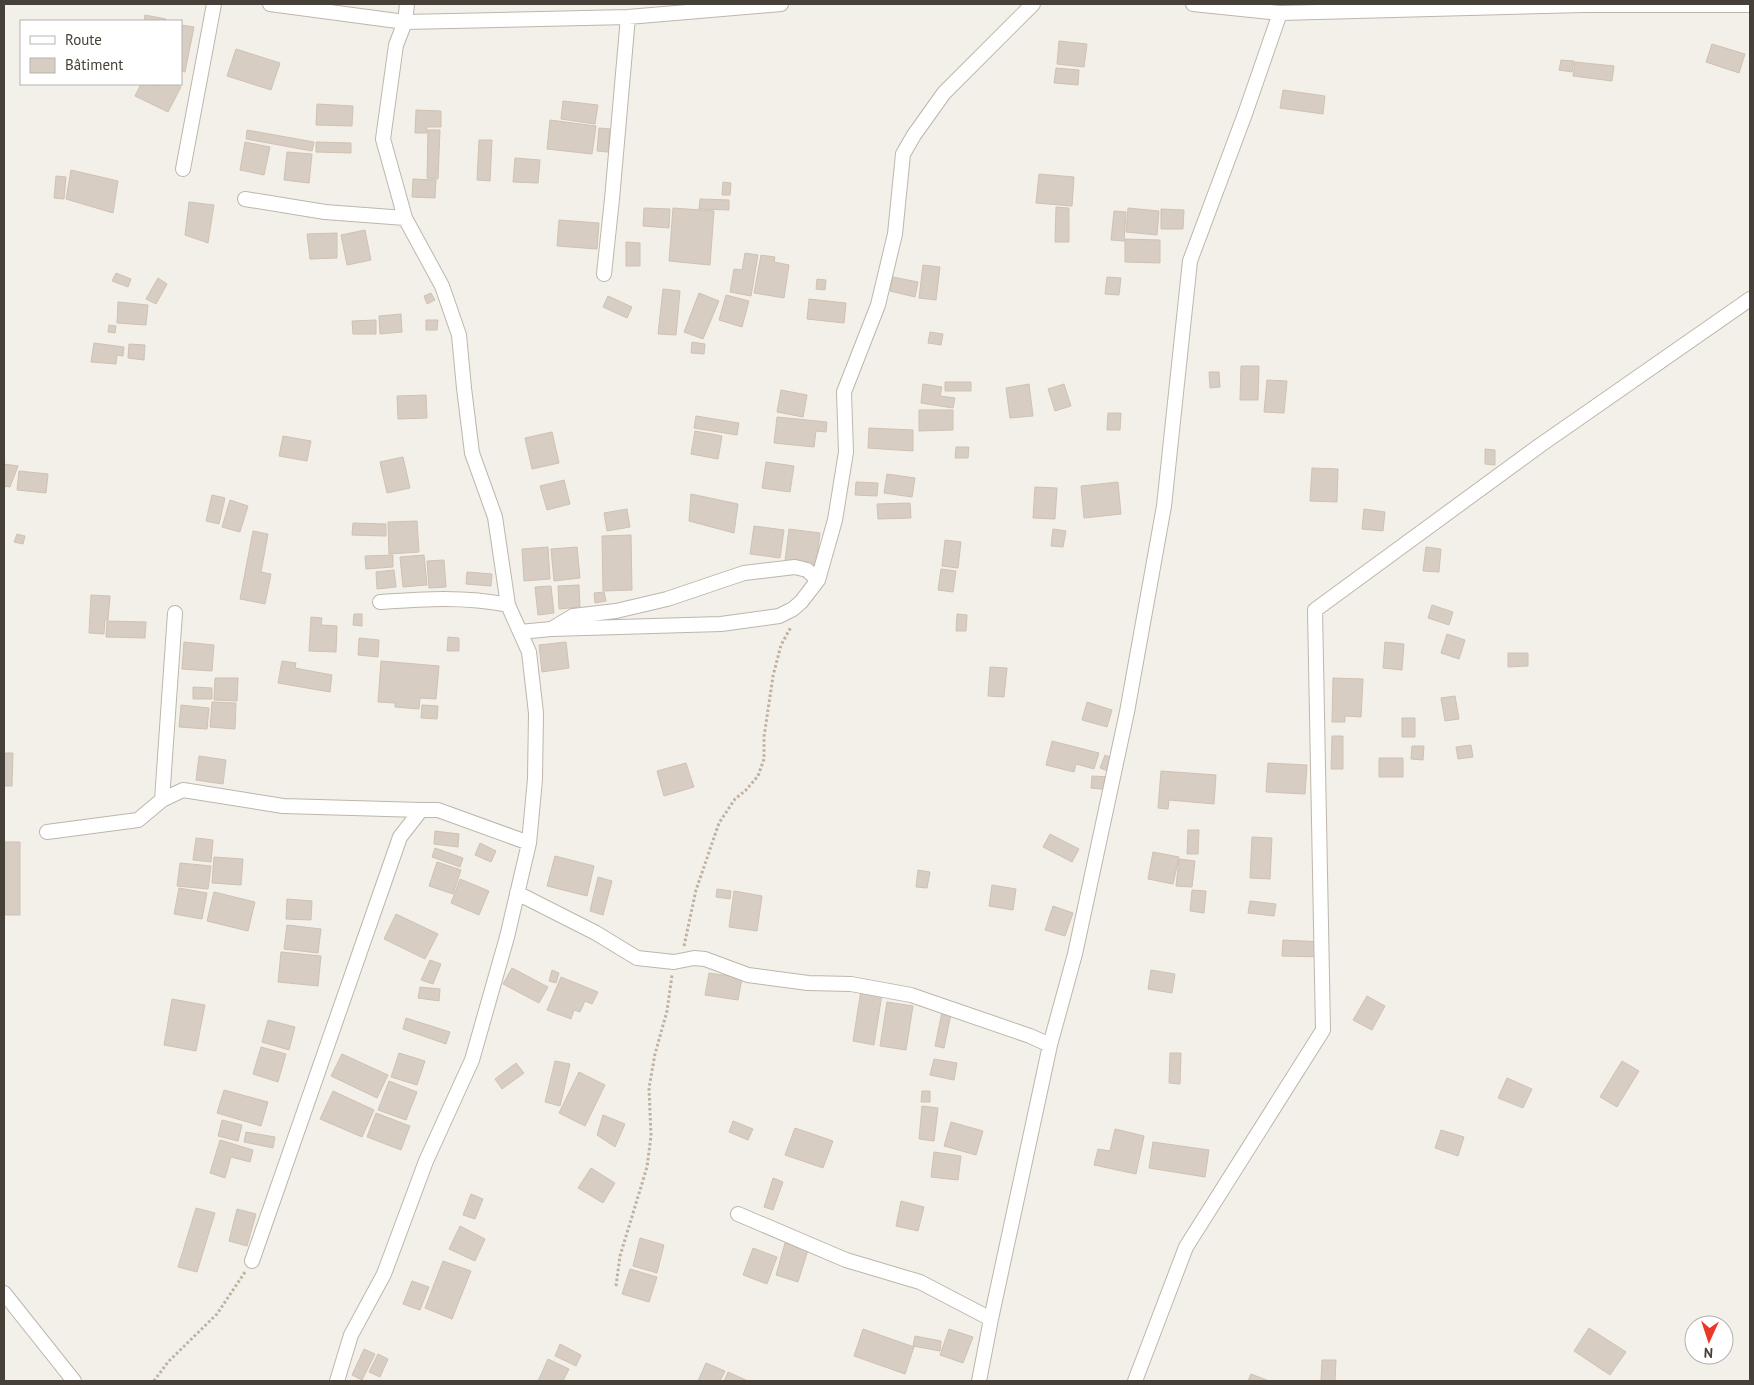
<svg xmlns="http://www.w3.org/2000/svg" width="1754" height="1385" font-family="'PT Sans',sans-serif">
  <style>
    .building { fill: #d7cdc2; stroke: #cfc2b3 }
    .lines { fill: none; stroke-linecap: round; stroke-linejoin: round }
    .street-casing { stroke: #beb6ac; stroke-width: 16 }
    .path { stroke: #bfb19e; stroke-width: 3; stroke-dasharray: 2.5 2.5; stroke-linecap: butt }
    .street { stroke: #fff; stroke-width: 14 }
  </style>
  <rect width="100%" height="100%" fill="#f3efe9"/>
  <!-- building -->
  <path class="building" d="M145,15L166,19L165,21H144Z
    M181,25L194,27L185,72L181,71Z
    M1059,41L1087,44L1084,67L1057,64Z
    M1712,44L1745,54L1739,73L1706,62Z
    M236,49L280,63L271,90L227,76Z
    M1561,60L1574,61L1572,72L1559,70Z
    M1575,62L1614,66L1612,81L1573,76Z
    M1056,68L1079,70L1078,85L1054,83Z
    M141,84H151L156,86L157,84H175L181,87L168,112L135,96Z
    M1283,90L1325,96L1323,114L1280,108Z
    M563,101L598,105L595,124L561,119Z
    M317,104L353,106L352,126L316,125Z
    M416,110L441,111V127H427V133H415Z
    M550,120L596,126L592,154L547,149Z
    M599,128L610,129L608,152L597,151Z
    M247,130L314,142L312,151L246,139Z
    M428,130H440L438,179L427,178Z
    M479,140H492L490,181L477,180Z
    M245,142L270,147L264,175L240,170Z
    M316,142L351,143V153L316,152Z
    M287,152L312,154L309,183L284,180Z
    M515,158L540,160L538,183L513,182Z
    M71,170L118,181L113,213L66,199Z
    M1039,174L1074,177L1072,206L1036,203Z
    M56,176L66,177L64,199L54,198Z
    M413,179L436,180L435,198L412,197Z
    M723,182L731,183L730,195H722Z
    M700,199L729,200V210L699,209Z
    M189,202L214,205L208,243L185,235Z
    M1056,207L1069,208V242H1055Z
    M644,208L670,209L669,228L643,226Z
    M673,208L714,211L710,265L669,261Z
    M1128,208L1159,211L1157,235L1126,232Z
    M1161,209L1184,210L1183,229H1161Z
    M1114,211L1126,212L1124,241L1111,240Z
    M559,220L599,223L597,249L557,246Z
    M365,230L371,260L347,265L341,235Z
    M337,233V258L310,259L307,234Z
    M1125,239L1160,240V263L1125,262Z
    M626,242L640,243V266H626Z
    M745,253L758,255L751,296L730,292L734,269L742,270Z
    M761,255L775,257L774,262L789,265L784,298L754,293Z
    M923,265L940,267L936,300L919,298Z
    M116,273L131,279L128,287L112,281Z
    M893,277L918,282L915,297L890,291Z
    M1107,277L1121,278L1119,295L1105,294Z
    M158,278L167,284L156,304L146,299Z
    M817,279L826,280L825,290L816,289Z
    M663,289L680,291L676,335L658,334Z
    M431,293L435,300L427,304L424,296Z
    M699,293L719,301L703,339L684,332Z
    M726,295L749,301L742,327L719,320Z
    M608,296L632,307L627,318L603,307Z
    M809,299L846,303L844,323L807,319Z
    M118,302L148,305L146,325L117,323Z
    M401,314L402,332L380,334L379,316Z
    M376,320V334H353L352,321Z
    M426,320H438L437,330H426Z
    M109,325L116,326L115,333L108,332Z
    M930,332L943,334L941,345L928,343Z
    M692,342L705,344L704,354L691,353Z
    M94,343L124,347L123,356L117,355L116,364L91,362Z
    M129,344L145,345L144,360L128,358Z
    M1241,366H1259L1258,400H1240Z
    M1209,372H1219L1220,387L1210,388Z
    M1267,380L1287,381L1284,413L1264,412Z
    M945,382H971V391H945Z
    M923,384L942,387L940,396L955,398L953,408L921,403Z
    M1029,384L1033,416L1010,418L1006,388Z
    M1064,384L1071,406L1055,411L1048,389Z
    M781,390L807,395L803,417L777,412Z
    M426,395L427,418L398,419L397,396Z
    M919,410H953V430L919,431Z
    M1108,413H1121L1120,430H1107Z
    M696,416L739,423L737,435L694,428Z
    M777,417L827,422L826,432L816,431L814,447L774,443Z
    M869,428L913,430V451L868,448Z
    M695,431L722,436L718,459L691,454Z
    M552,432L559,463L532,469L525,438Z
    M283,436L311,441L307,461L279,456Z
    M956,447H969L968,458H955Z
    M1485,449L1495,450V465L1485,464Z
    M403,457L410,488L387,493L380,462Z
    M766,462L794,466L790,492L762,488Z
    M4,464L18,466L10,487L4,486Z
    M1312,468L1338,469L1337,502L1310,501Z
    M19,471L48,474L46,493L17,490Z
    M887,474L915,478L912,497L884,493Z
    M564,480L570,504L547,510L540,486Z
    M856,482L878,483L877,496L855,495Z
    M1118,482L1121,514L1084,518L1081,486Z
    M1035,487L1057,488L1055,519L1033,518Z
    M691,494L738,504L734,533L689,521Z
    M212,495L225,498L219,524L206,521Z
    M230,500L248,506L240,532L222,527Z
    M910,503L911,518L878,519L877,504Z
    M627,509L630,527L607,531L604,513Z
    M1364,509L1385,512L1383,531L1362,529Z
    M417,521L419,552L389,554L388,522Z
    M353,523L386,524V536L352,535Z
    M754,526L784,530L780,558L750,554Z
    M789,529L820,533L816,565L785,561Z
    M1053,529L1066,531L1063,547L1051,546Z
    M253,531L268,534L261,572L271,574L265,604L240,599Z
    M17,534L25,536L23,544L14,542Z
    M631,535L632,590L603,591L602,536Z
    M945,540L961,542L958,568L942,566Z
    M548,547L550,579L524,581L522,549Z
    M577,547L580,578L554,581L551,549Z
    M1426,547L1441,549L1439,572L1423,571Z
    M393,555V567L366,569L365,556Z
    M424,555L427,585L403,587L400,557Z
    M444,560L446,587L429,588L427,561Z
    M941,569L956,571L953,592L938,590Z
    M394,570L396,587L377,589L376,572Z
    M467,572L492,574L491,586L466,584Z
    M579,585L580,607L559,609L558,586Z
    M551,586L554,613L538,615L535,587Z
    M604,592L606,601L595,603L594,593Z
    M91,595L110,596L108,620H105L104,634L89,633Z
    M1432,605L1453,612L1449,625L1428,618Z
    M354,614H362V626L353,625Z
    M957,614L967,615L966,631H956Z
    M311,617L322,618L321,625L337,626L336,652L309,651Z
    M107,621L146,622L145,638L106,637Z
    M1447,634L1465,640L1459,659L1441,653Z
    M448,637L459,638V651H447Z
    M359,638L379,640L378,657L358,655Z
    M184,642L214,645L212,671L182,669Z
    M566,642L569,668L542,672L539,645Z
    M1385,642L1404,644L1402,670L1383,668Z
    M1508,653H1528V666L1508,667Z
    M282,661L296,663L295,668L332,675L330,692L278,683Z
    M381,661L439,666L436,699L420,698L419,709L395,707V703L378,702Z
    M990,667L1007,668L1004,697L988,696Z
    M215,678H238L237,701L214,700Z
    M1333,678L1363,679L1361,717L1345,716V722H1332Z
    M193,687L212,688V699H193Z
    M1455,696L1459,719L1445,721L1441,698Z
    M212,702L236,703L235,729L210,727Z
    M1087,702L1112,710L1107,727L1082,720Z
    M181,705L209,708L207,729L179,727Z
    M422,705L438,706L437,719L421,718Z
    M1402,718H1415V737H1402Z
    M1332,736H1343V769H1331Z
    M1052,741L1099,753L1094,769L1076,764L1074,772L1046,765Z
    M1471,745L1473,757L1458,759L1456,747Z
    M1412,746H1424L1423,760L1411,759Z
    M4,753H13L12,786H4Z
    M1105,755L1119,761L1113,773L1100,768Z
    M199,756L226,760L223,784L196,780Z
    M1379,758H1403V777H1379Z
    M686,763L694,787L664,796L657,771Z
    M1268,763L1307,765L1305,794L1266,792Z
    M1161,771L1216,775L1214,804L1169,800L1168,809L1158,808Z
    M1092,776L1112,777L1111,790L1091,788Z
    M1188,830H1199L1198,854H1187Z
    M435,831L459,834L458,847L434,844Z
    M1050,834L1079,849L1072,862L1043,847Z
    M1252,837L1272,838L1270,879L1250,878Z
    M196,838L213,840L211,862L193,860Z
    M4,842H20V915H4Z
    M480,843L496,851L491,862L475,855Z
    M435,848L463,858L460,867L432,857Z
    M1153,852L1179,857L1173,884L1148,879Z
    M555,856L594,866L587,896L547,886Z
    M214,857L243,859L241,885L212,883Z
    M1179,859L1195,861L1192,887L1176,886Z
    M437,862L461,870L453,894L429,886Z
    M180,863L211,866L208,889L177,886Z
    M918,870L930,872L927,888L916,887Z
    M598,877L612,881L603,915L590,911Z
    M460,879L489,891L479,915L451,903Z
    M992,885L1016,889L1013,910L989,906Z
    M179,888L207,893L202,919L174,914Z
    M717,889L731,891L730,899L716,897Z
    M1192,890L1206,891L1204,913L1190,911Z
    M734,891L762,896L757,931L729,927Z
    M214,892L255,902L248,931L207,921Z
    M287,899L312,901L311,920L286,919Z
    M1250,901L1276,904L1274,916L1248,913Z
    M1053,906L1073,913L1065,936L1045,930Z
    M396,914L438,934L425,959L384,939Z
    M287,925L321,929L318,953L284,949Z
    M1283,940L1323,942L1322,957L1282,956Z
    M281,952L321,956L318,986L278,982Z
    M430,960L441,964L433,984L421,980Z
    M512,968L548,987L539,1003L503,984Z
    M552,970L559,973L556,983L549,981Z
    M1151,970L1175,974L1172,993L1148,989Z
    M709,973L742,978L738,1000L705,995Z
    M561,977L598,992L592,1004L585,1001L580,1012L574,1010L571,1019L547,1010Z
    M420,987L440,989L439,1001L418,998Z
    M861,990L882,994L874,1045L853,1041Z
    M1367,996L1385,1006L1372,1030L1353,1020Z
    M172,999L205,1005L196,1051L164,1045Z
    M887,1002L913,1006L906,1050L880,1046Z
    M942,1012L951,1014L944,1048L935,1046Z
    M406,1018L450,1032L446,1044L403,1029Z
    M268,1020L295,1027L289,1050L262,1042Z
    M261,1047L286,1054L278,1082L253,1074Z
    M399,1053L425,1061L417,1085L391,1077Z
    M1170,1053H1181L1180,1084L1169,1083Z
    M342,1054L388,1075L377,1098L331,1076Z
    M934,1059L957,1063L954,1080L930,1075Z
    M555,1061L570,1064L560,1106L545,1102Z
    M1622,1061L1639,1071L1617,1107L1600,1097Z
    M516,1063L524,1073L502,1089L495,1079Z
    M579,1072L605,1085L585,1126L559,1113Z
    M1507,1078L1532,1089L1523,1108L1498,1098Z
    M389,1081L417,1092L406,1120L378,1110Z
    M224,1090L268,1102L261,1126L217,1113Z
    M333,1091L374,1110L362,1137L320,1119Z
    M922,1091H930V1102H921Z
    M922,1106L938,1108L934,1141L919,1139Z
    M376,1113L410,1126L401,1150L367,1137Z
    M603,1115L625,1124L615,1147L597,1135Z
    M222,1120L242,1125L238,1141L218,1136Z
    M733,1121L753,1129L748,1140L729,1132Z
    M951,1122L983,1131L976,1155L944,1146Z
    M795,1128L833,1141L823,1168L785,1155Z
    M1115,1129L1144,1136L1136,1174L1094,1165L1098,1149L1110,1151Z
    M1441,1130L1464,1137L1458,1156L1435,1148Z
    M246,1132L275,1137L273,1148L244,1142Z
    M220,1140L253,1150L250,1162L231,1157L225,1178L210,1173Z
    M1153,1142L1209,1150L1205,1177L1149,1168Z
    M934,1152L961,1156L958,1180L931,1177Z
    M591,1168L615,1183L603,1203L578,1188Z
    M773,1178L783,1182L773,1210L764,1207Z
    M471,1194L483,1199L475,1219L463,1215Z
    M901,1201L924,1207L918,1231L896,1226Z
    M196,1208L215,1213L197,1272L178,1267Z
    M237,1209L256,1214L247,1246L229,1241Z
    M460,1226L485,1239L475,1261L449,1249Z
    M640,1238L664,1245L657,1273L633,1266Z
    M785,1243L808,1250L798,1282L776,1275Z
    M753,1248L777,1257L767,1284L743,1275Z
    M443,1261L471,1271L452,1319L425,1308Z
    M630,1269L657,1277L649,1302L622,1294Z
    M412,1281L429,1287L420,1310L403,1304Z
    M1589,1328L1626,1352L1610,1375L1574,1351Z
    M863,1329L914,1347L905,1374L854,1356Z
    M949,1329L973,1337L963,1363L940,1355Z
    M915,1336L941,1341L940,1351L913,1346Z
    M560,1344L581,1355L576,1366L555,1356Z
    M364,1349L375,1354L362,1380L352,1375Z
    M378,1354L388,1359L380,1377L369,1372Z
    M548,1359L569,1369L563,1381H538Z
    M1322,1360H1336L1335,1381H1321Z
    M706,1363L725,1371L720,1381H698Z
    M728,1372L748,1381H724Z
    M1251,1374L1269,1381H1248Z"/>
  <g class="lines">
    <!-- street casing -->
    <g class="street-casing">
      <path id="street" d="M270,4L405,22L628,17L781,4
        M407,4L405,22L396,45L383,139L405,218L442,286L459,335L464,388L472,453L495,517L508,605
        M1193,4L1280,13L1585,5H1750
        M183,169L214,4
        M245,199L325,212L405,218
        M604,274L612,199L628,17
        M553,628L573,616L616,611L667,599L744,573L795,567L807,570L818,580
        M520,632L551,629L721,624L779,616L793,609L801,602L818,580L835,520L846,452L844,392L878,305L895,234L903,154L914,135L944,93L1033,4
        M162,800L175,613
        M47,832L138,820L162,800L183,790L283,806L421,810
        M517,893L596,933L637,958L674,962L694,958L705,959L748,975L808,983L851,984L911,995L1030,1036L1050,1045
        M738,1214L846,1260L920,1282L991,1319
        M252,1261L400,837L421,810H438L529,843
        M4,1293L74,1381
        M337,1381L351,1335L384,1274L426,1161L472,1060L507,937L529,843L535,779L536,713L529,652L508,605C465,596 423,599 380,602
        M979,1381L991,1319L1050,1045L1075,954L1127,712L1164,506L1190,261L1245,114L1280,13
        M1135,1381L1186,1247L1323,1030L1315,610L1539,446L1750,299"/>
    </g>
    <!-- path -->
    <path class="path" d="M684,946L696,890L719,823L735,799L746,790L758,776L764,759V737L773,676L781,645L791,627
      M616,1286L620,1256L647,1167L651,1136L649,1088L655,1054L667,1011L672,975
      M154,1381L168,1362L217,1314L245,1272"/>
    <!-- street -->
    <use href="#street" class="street"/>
  </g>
  <!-- border -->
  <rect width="1754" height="1385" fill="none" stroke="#474038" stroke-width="10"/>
  <!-- legend -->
  <rect x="20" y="20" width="162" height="65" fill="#ffffff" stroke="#b5b3af"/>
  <rect x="30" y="36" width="25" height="8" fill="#ffffff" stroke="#b5b3af"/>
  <text x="65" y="45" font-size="15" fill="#474038">Route</text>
  <rect x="30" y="58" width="25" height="15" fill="#d7cdc2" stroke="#b5b3af"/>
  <text x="65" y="70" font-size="15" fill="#474038">Bâtiment</text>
  <!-- north arrow -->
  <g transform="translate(1709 1340) rotate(183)"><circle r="24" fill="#ffffff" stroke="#b5b3af"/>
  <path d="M0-4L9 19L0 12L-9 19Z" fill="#ec3628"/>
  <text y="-8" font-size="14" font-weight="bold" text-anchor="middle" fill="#474038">N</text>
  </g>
</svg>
